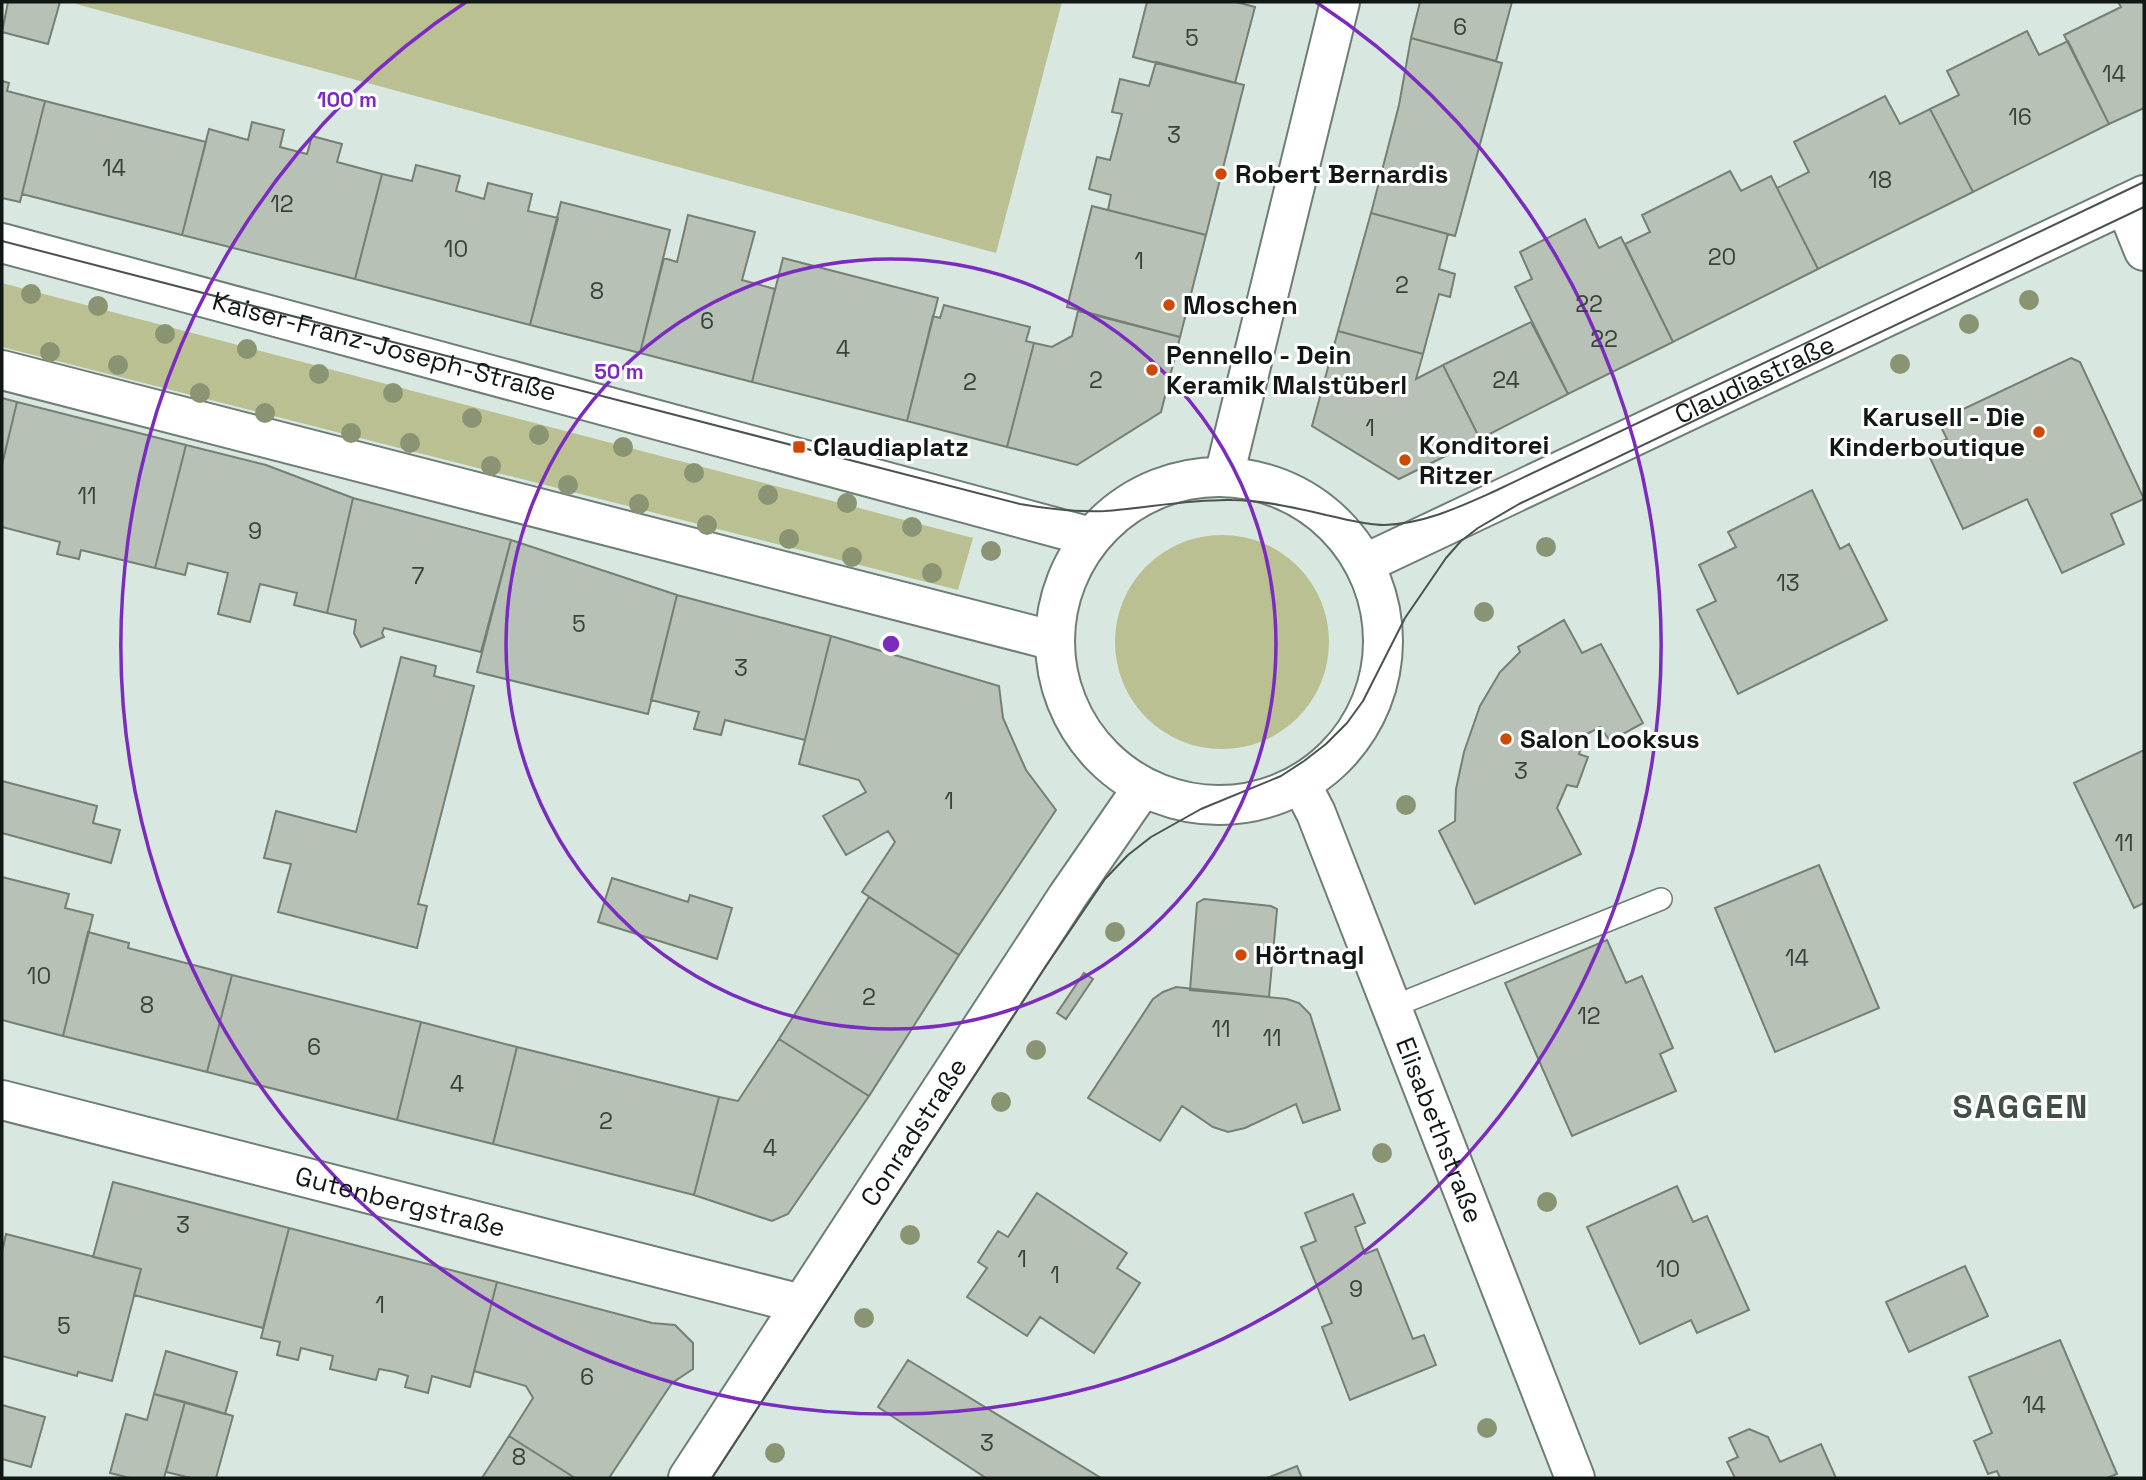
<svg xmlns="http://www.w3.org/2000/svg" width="2146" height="1480" font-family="'Space Grotesk',sans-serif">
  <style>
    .green { fill: #bac091 }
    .building { fill: #b7c1b5; stroke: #767f74; stroke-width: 2 }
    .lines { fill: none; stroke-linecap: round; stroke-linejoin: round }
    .service-casing { stroke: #6e7d75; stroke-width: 24 }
    .minor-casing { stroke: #6e7d75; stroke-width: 42 }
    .service { stroke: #fff; stroke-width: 21 }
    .minor { stroke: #fff; stroke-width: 38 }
    .tram { stroke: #4a534f; stroke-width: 2 }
    .tree { fill: #8a9473 }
    .ring { fill: none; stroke: #7b2cbf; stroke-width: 3.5 }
    .poi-dot { fill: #ce4902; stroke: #fff; stroke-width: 2.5 }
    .labels { text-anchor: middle; stroke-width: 6; stroke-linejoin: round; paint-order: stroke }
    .number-label { font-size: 23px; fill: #3a423c }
    .poi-label { font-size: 26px; font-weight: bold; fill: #111714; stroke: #fff; text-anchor: start }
    .street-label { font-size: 26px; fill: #111714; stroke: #fff }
    .district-label { font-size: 33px; font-weight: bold; letter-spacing: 2px; fill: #424f49; stroke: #fff }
    .centre { fill: #7b2cbf; stroke: #fff; stroke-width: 3.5 }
    .ring-label { font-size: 21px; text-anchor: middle; font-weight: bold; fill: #7b2cbf; stroke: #fff; stroke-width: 6; stroke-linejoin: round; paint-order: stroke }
  </style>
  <rect width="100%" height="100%" fill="#d8e8e0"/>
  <!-- green -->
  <path class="green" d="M77,2H1062L996,253L76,4Z
    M2,283L973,538L958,590L2,347Z
    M1115 642a107 107 0 1 1 214 0a107 107 0 1 1-214 0Z"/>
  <!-- building -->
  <path class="building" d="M8,2H60L48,44L2,32Z
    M1147,2H1236L1255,7L1235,83L1133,57Z
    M1420,2H1512L1496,61L1411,38Z
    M2118,2H2144V108L2109,124L2064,35L2121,7Z
    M2027,31L2039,55L2068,41L2109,124L1973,192L1930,109L1959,95L1947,71Z
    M1411,38L1502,63L1455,236L1371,213L1399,105Z
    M1156,62L1244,85L1206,235L1108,210L1111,195L1089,189L1097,157L1110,160L1122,114L1112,112L1120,79L1149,86Z
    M2,81L9,83L7,91L45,101L20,202L2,198Z
    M1885,96L1900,124L1930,109L1973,192L1818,269L1777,188L1809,172L1794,142Z
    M45,101L206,142L182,235L22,194Z
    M252,122L284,130L280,147L307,154L312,136L342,144L337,162L382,174L355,279L182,235L209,129L248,140Z
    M416,165L460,176L456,191L484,199L488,183L532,194L528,211L558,218L530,325L355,279L382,174L412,181Z
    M1730,171L1741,191L1771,176L1818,269L1673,342L1625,244L1650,232L1642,215Z
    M561,202L670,230L640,353L530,325Z
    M1092,206L1206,235L1180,337L1067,307Z
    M1371,213L1448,234L1439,269L1455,274L1450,297L1439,294L1423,354L1338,331Z
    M688,215L755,232L742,280L775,289L752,382L640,353L664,258L677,262Z
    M1585,219L1599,248L1621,237L1673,342L1568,394L1515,287L1532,279L1520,252Z
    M783,258L938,298L907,421L752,382Z
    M944,305L1030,327L1026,341L1034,343L1007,447L907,421L933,316L940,318Z
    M1078,311L1180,337L1161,412L1077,465L1007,447L1034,343L1052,347L1072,336Z
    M1531,322L1568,394L1480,439L1443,365Z
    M1338,331L1423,354L1416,379L1443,365L1480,439L1399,479L1312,426Z
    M2071,358L2080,362L2144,499L2111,514L2124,544L2062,573L2027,499L1963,529L1926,449L1947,439L1938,421Z
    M2,398L17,402L2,465Z
    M17,402L186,445L155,568L81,550L79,559L57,554L60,542L2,527V465Z
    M186,445L266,465L353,498L327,613L294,605L297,593L260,584L250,622L218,614L228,573L188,563L185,575L155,568Z
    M1812,490L1840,549L1849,544L1887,620L1738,694L1697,610L1716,601L1699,565L1736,547L1728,532Z
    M353,498L511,540L481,652L384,628L382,633L384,637L361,647L354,633L356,620L327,613Z
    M511,540L677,595L648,714L477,672Z
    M677,595L831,636L805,740L725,720L721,735L694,729L699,712L651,700Z
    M1564,620L1582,653L1601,644L1643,723L1610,741L1600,727L1585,735L1579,754L1588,757L1577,787L1567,785L1557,808L1581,854L1475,904L1439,831L1455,821L1456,789L1464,752L1480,706L1500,672L1520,652L1518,647Z
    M831,636L999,686L1003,718L1026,770L1056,810L959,955L862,892L895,842L888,831L846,855L823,816L866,792L859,780L799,764Z
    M401,657L436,666L434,676L474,686L418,904L427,906L417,948L278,912L291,864L264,858L276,811L356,832Z
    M2144,750V903L2134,908L2074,783Z
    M2,781L97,806L93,823L120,830L111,863L2,833Z
    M1819,865L1879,1008L1775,1052L1715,908Z
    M2,877L69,894L65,908L93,915L63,1036L2,1020Z
    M612,878L688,902L690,895L732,908L717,959L598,922Z
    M869,897L959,955L869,1096L779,1039Z
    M1204,899L1271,906L1277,909L1269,997L1190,990L1197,903Z
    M88,932L129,943L128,948L232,975L207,1072L63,1036Z
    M1607,940L1626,983L1642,976L1673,1048L1660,1054L1676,1091L1572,1136L1505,983Z
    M1084,973L1093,979L1066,1019L1057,1013Z
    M232,975L421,1022L397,1120L207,1072Z
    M1176,987L1287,999L1299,1003L1310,1014L1340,1110L1303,1123L1296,1104L1245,1128L1228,1132L1213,1127L1182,1106L1160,1141L1088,1098L1153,999L1163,992Z
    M421,1022L517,1047L493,1144L397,1120Z
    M779,1039L869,1096L788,1214L772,1221L694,1195L719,1097L738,1101Z
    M517,1047L719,1097L694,1195L493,1144Z
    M113,1182L289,1228L263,1328L134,1295L141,1269L93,1257Z
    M1677,1186L1693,1222L1707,1216L1749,1310L1697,1333L1691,1320L1640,1344L1587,1227Z
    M1037,1193L1127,1253L1117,1268L1140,1283L1094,1353L1040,1317L1027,1336L967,1297L987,1268L978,1262L998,1231L1008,1237Z
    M1353,1194L1365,1223L1355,1227L1365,1254L1377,1249L1413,1339L1424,1335L1436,1365L1350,1400L1322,1327L1332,1323L1301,1247L1316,1241L1305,1213Z
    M289,1228L497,1282L470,1387L432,1376L428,1393L405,1387L408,1376L395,1372L379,1369L376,1380L330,1369L333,1356L301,1348L298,1360L277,1355L280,1342L261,1338Z
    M6,1234L141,1269L112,1381L78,1372L77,1376L2,1356V1252Z
    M1965,1266L1988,1316L1909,1352L1886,1302Z
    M497,1282L652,1323L675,1325L693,1343V1369L672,1383L609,1478H575L509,1436L533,1398L526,1386L474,1371Z
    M2060,1340L2117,1474L2107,1478H2000L1997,1471L1988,1474L1974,1441L1992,1433L1969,1377Z
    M166,1351L237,1372L225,1414L154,1394Z
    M908,1360L1101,1478H986L878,1407Z
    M154,1394L185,1402L164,1478H130L110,1473L126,1414L147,1420Z
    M185,1402L233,1416L216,1478H191L166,1472Z
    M2,1405L45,1417L31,1467L2,1459Z
    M1749,1429L1768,1437L1780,1462L1821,1444L1836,1478H1735L1727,1462L1738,1457L1729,1438Z
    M509,1436L575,1478H482Z
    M1297,1466L1302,1478H1267Z"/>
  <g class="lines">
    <!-- service casing -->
    <g class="service-casing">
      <path id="service" d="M1392,1007L1661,899"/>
    </g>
    <!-- minor casing -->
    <g class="minor-casing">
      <g id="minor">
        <path d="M2125,204L2144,251"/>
        <path id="s1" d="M2,243L1091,537"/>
        <path d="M2,370L1055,641"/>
        <path d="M1224,476L1340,2"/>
        <circle cx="1219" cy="641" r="164"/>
        <path id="s2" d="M1364,564L2144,195"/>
        <path id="s3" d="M1301,784L1316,813L1575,1478"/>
        <path id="s4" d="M2,1100L801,1304"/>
        <path id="s5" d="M688,1478L1067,897L1143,787"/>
      </g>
    </g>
    <!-- service -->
    <use href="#service" class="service"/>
    <!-- minor -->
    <use href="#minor" class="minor"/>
    <!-- tram -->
    <path class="tram" d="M2,241L1020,504C1048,509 1076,512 1105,511C1147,508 1189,499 1232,500C1262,500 1297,508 1326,515C1345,519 1365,525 1384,525C1424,524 1459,507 1495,491L2144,182
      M712,1478L1046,966L1105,879L1128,855L1151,837L1201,809L1281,776L1304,761L1326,744L1347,723L1363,701L1405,618L1446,558L1461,541L1478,528L1519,504L2144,207"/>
  </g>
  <!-- trees -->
  <g class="tree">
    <circle cx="31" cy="294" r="10"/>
    <circle cx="2029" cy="300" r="10"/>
    <circle cx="98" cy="306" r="10"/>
    <circle cx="1969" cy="324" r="10"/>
    <circle cx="165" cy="334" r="10"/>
    <circle cx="247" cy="349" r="10"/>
    <circle cx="50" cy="352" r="10"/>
    <circle cx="1900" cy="364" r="10"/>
    <circle cx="118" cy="365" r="10"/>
    <circle cx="319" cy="374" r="10"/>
    <circle cx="200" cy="393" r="10"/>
    <circle cx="393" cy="393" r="10"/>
    <circle cx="265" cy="413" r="10"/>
    <circle cx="472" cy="418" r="10"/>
    <circle cx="351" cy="433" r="10"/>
    <circle cx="539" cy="435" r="10"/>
    <circle cx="410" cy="443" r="10"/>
    <circle cx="623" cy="447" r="10"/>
    <circle cx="491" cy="466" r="10"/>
    <circle cx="694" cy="473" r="10"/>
    <circle cx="568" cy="485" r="10"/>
    <circle cx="768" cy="495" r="10"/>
    <circle cx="847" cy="503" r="10"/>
    <circle cx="639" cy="504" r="10"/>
    <circle cx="707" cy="525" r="10"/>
    <circle cx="912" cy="527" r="10"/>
    <circle cx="789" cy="539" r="10"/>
    <circle cx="1546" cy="547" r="10"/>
    <circle cx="991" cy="551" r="10"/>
    <circle cx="852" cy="557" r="10"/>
    <circle cx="932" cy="573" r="10"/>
    <circle cx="1484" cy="612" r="10"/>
    <circle cx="1406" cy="805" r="10"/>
    <circle cx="1115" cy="932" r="10"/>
    <circle cx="1036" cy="1050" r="10"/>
    <circle cx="1001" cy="1102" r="10"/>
    <circle cx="1382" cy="1153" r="10"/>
    <circle cx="1547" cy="1202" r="10"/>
    <circle cx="910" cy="1235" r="10"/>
    <circle cx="864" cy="1318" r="10"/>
    <circle cx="1487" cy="1428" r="10"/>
    <circle cx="775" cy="1453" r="10"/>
  </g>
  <!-- distance rings -->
  <g class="ring">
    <circle cx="891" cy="644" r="385"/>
    <path d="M1316 2A770 770 0 1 1 466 2"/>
  </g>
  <!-- markers -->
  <g class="poi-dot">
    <circle cx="1221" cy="174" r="7"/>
    <circle cx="1169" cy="305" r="7"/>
    <circle cx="1152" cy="370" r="7"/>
    <circle cx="2039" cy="432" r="7"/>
    <rect x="792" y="440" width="14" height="14" rx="3.5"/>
    <circle cx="1405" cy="460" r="7"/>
    <circle cx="1506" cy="739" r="7"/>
    <circle cx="1241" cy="955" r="7"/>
  </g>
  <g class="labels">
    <!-- number labels -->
    <g class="number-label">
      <text x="1460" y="35">6</text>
      <text x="1192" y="46">5</text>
      <text x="2114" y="82">14</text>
      <text x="2020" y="125">16</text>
      <text x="1174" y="143">3</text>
      <text x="114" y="176">14</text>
      <text x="1880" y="188">18</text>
      <text x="282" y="212">12</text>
      <text x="456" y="257">10</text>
      <text x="1722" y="265">20</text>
      <text x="1139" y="269">1</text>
      <text x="1402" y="293">2</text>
      <text x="597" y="299">8</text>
      <text x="1589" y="312">22</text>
      <text x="707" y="329">6</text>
      <text x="1604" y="347">22</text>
      <text x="843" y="357">4</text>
      <text x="1096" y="388">2</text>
      <text x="1506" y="388">24</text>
      <text x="970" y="390">2</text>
      <text x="1370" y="436">1</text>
      <text x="87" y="504">11</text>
      <text x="255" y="539">9</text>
      <text x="418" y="584">7</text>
      <text x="1788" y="591">13</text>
      <text x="579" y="632">5</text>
      <text x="741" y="676">3</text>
      <text x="1521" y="779">3</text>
      <text x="949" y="809">1</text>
      <text x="2124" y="851">11</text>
      <text x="1797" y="966">14</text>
      <text x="39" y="984">10</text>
      <text x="869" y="1005">2</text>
      <text x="147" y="1013">8</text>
      <text x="1589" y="1024">12</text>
      <text x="1221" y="1037">11</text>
      <text x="1272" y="1046">11</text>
      <text x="314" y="1055">6</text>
      <text x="457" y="1092">4</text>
      <text x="606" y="1129">2</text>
      <text x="770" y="1156">4</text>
      <text x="183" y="1233">3</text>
      <text x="1022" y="1267">1</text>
      <text x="1668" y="1277">10</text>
      <text x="1055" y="1283">1</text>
      <text x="1356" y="1297">9</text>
      <text x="380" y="1313">1</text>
      <text x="64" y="1334">5</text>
      <text x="587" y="1385">6</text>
      <text x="2034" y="1413">14</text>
      <text x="987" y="1451">3</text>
      <text x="519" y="1465">8</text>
    </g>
    <!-- poi labels -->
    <g class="poi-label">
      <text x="1235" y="183">Robert Bernardis</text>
      <text x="1183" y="314">Moschen</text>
      <text x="1166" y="364">Pennello - Dein<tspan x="1166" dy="30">Keramik Malstüberl</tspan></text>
      <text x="2025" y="426" text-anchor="end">Karusell - Die<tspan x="2025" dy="30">Kinderboutique</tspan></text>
      <text x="1419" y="454">Konditorei<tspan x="1419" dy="30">Ritzer</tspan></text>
      <text x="813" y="456">Claudiaplatz</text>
      <text x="1520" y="748">Salon Looksus</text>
      <text x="1255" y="964">Hörtnagl</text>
    </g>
    <!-- street labels -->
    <g class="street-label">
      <text dy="9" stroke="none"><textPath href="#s1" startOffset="396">Kaiser-Franz-Joseph-Straße</textPath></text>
      <text dy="9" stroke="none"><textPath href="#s2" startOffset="432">Claudiastraße</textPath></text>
      <text dy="9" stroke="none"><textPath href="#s3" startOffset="373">Elisabethstraße</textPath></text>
      <text dy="9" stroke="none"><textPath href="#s5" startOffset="413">Conradstraße</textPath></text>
      <text dy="9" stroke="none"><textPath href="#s4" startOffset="411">Gutenbergstraße</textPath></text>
    </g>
    <!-- district labels -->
    <g class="district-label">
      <text x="2021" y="1118">SAGGEN</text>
    </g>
  </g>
  <circle cx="891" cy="644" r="10" class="centre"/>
  <g class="ring-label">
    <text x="347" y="107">100 m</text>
    <text x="619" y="379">50 m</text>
  </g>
  <!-- border -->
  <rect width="2146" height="1480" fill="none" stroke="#111714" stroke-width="7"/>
</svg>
